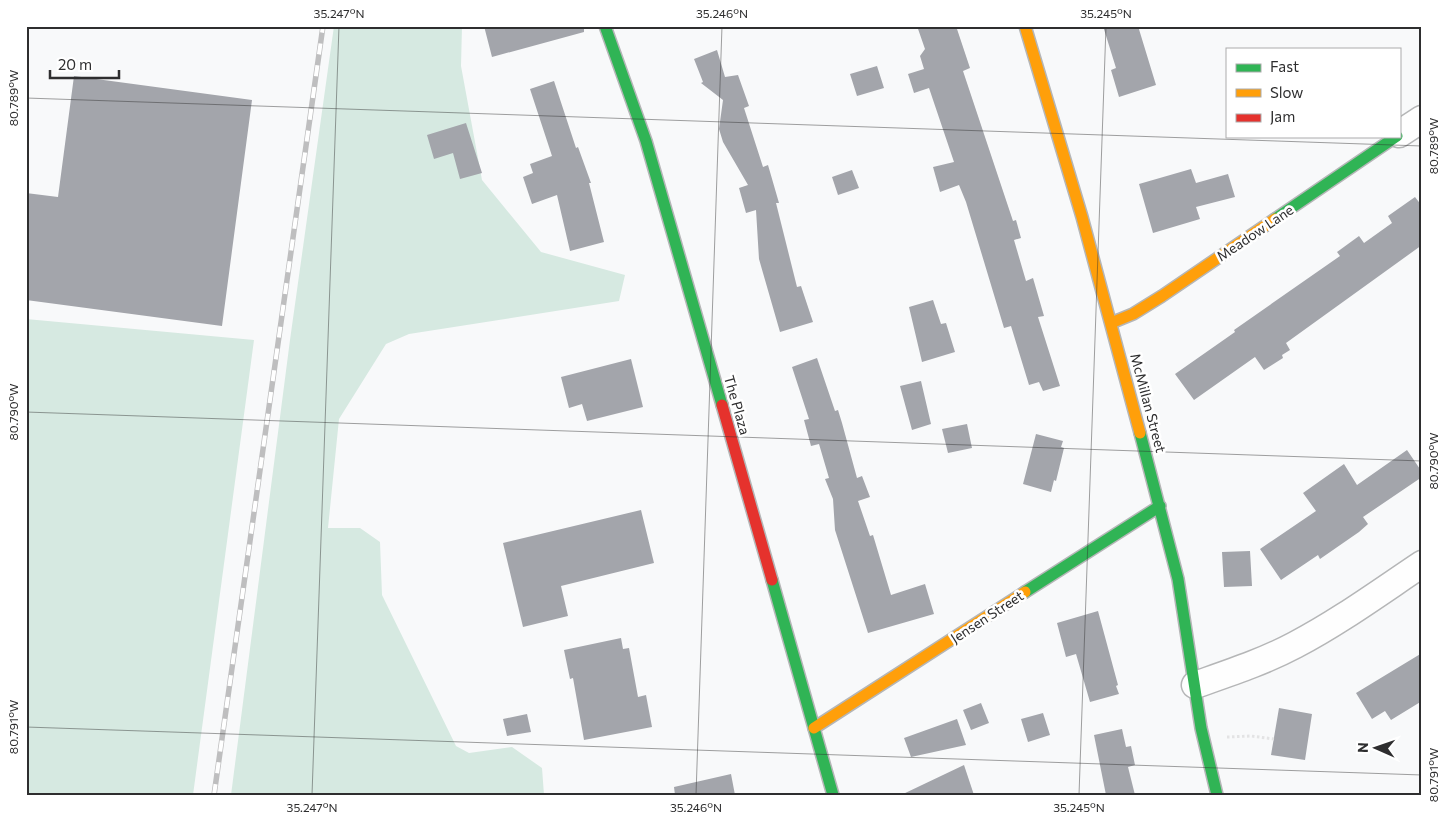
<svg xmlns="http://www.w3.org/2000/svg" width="1448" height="821" font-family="Commissioner,sans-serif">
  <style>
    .green { fill: #d6e9e1 }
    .building { fill: #a3a5ab }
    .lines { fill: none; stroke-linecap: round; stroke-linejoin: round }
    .street-casing { stroke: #b5b6b7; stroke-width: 29 }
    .fast-casing { stroke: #b5b6b7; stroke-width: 14 }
    .slow-casing { stroke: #b5b6b7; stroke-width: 14 }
    .jam-casing { stroke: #b5b6b7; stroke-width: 14 }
    .path { stroke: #e3e3e4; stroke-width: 3; stroke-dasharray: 2.5 2.5; stroke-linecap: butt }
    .street { stroke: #fefefe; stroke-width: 26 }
    .fast { stroke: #30b455; stroke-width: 11 }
    .slow { stroke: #ff9f0a; stroke-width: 11 }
    .jam { stroke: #e5322d; stroke-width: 11 }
    .rail-casing { stroke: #bebebf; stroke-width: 5.5 }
    .rail { stroke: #fff; stroke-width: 4; stroke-dasharray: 11; stroke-linecap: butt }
    .ticks { fill: none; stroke: #2e2e2f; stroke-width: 1; stroke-opacity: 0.45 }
    .labels { text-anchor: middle; stroke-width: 5; stroke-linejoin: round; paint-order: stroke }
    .street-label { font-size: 14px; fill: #2e2e2f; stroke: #fff }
    .neatline { fill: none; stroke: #2e2e2f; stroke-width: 2 }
    .ticks-label { font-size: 12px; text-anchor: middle; fill: #2e2e2f }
  </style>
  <rect width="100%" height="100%" fill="#f8f9fa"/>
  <!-- green -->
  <path class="green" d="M334,26H462L461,66L482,180L541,252L625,275L619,301L409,334L386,344L339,419L328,528H360L380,542L382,595L456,746L469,753L512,747L542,768L544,795H231L290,340Z
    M26,319L254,340L193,795H26Z"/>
  <!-- building -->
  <path class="building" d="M484,26H584V32L492,57Z
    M917,26H956L970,68L963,71L1013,221L1016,220L1021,238L1014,240L1026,281L1033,278L1044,316L1038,317L1060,386L1043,391L1039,382L1029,385L1011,326L1004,328L966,202L959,185L940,192L933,167L954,162L929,88L914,93L908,74L924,69L920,56L925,49Z
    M1103,26H1138L1156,85L1119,97L1111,70L1116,68Z
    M717,50L725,77L738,75L749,106L744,108L763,167L768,165L779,203H776L797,287L801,286L813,322L780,332L759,259L756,210L746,213L739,188L748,185L723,142L719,129L723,100L701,83L703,82L694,59Z
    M877,66L884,88L857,96L850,74Z
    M74,76L252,100L222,326L26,300V193L58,197Z
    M554,81L576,148L578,147L591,183H589L604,242L570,251L557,195L532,204L523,177L533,173L530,164L552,156L530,89Z
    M466,123L482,173L460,179L453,153L434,159L427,135Z
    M1191,169L1196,183L1228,174L1235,197L1196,207L1200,219L1153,233L1139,184Z
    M852,170L859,188L838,195L832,177Z
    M1415,197L1422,206V245L1286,343L1290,350L1282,355L1283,358L1264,370L1255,357L1194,400L1175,374L1235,332L1234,330L1340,256L1337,252L1359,236L1364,243L1392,223L1388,216Z
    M933,300L941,324L946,323L955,352L922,362L909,307Z
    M817,358L835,411L838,410L842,423L857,478L862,476L870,497L858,501L870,536L873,535L891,595L925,584L934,614L868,633L835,530L833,499L825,479L829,478L819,444L811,446L804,420L809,419L792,367Z
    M631,359L643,407L587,421L582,404L569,408L561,377Z
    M921,381L931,424L912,430L900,386Z
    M967,424L972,448L948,453L942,429Z
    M1036,434L1063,441L1061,447L1064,448L1056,481L1054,480L1051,492L1023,484Z
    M1407,450L1422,472V477L1363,517L1368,524L1359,532L1320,559L1318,555L1281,580L1260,549L1316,511L1303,493L1344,464L1357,485Z
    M641,510L654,563L561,586L568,616L523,627L503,543Z
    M1250,551L1252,586L1224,587L1222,552Z
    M1098,611L1118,685L1116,686L1119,694L1090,702L1076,654L1066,657L1057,623Z
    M621,638L623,649L629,648L638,697L646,695L652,727L584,740L573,678L570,679L564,650Z
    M1422,653V701L1391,720L1385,711L1372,719L1356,693Z
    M981,703L989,723L971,730L963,710Z
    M1279,708L1312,714L1305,760L1271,755Z
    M1043,713L1050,735L1028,742L1021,719Z
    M527,714L531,732L507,736L503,719Z
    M957,719L966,745L911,757L904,738Z
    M1122,729L1126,747L1131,746L1135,765L1128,767L1135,795H1106L1094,735Z
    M964,765L974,795H901Z
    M731,774L735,795H675L674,787Z"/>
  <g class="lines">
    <!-- street casing -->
    <g class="street-casing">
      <path id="street" d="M1399,134L1422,119
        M1195,685C1229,673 1263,662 1295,645C1339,622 1380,592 1422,564"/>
    </g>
    <!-- fast casing -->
    <g class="fast-casing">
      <path id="fast" d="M605,26L646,141L722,405
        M1275,219L1397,136
        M1140,433L1178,579L1201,728L1217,795
        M772,580L833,795
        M1025,592L1160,506"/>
    </g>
    <!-- slow casing -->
    <g class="slow-casing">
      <path id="slow" d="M1025,26L1082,217L1140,433
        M1111,323L1133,314L1162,296L1275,219
        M814,728L1025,592"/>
    </g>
    <!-- jam casing -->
    <g class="jam-casing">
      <path id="jam" d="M722,405L772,580"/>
    </g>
    <!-- path -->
    <path class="path" d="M1227,737L1251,736L1274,739"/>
    <!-- street -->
    <use href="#street" class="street"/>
    <!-- fast -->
    <use href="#fast" class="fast"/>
    <!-- slow -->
    <use href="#slow" class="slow"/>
    <!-- jam -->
    <use href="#jam" class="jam"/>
    <!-- rail casing -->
    <g class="rail-casing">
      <path id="rail" d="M214,795L323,26"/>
    </g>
    <!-- rail -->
    <use href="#rail" class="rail"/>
  </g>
  <!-- ticks -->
  <path class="ticks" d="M26,98L1422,146M26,412L1422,461M26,727L1422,775M312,795L339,26M696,795L722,26M1079,795L1106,26"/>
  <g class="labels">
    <!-- street labels -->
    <g class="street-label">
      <text transform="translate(1255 233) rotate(-34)" y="5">Meadow Lane</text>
      <text transform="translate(1148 403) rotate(75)" y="5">McMillan Street</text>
      <text transform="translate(737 405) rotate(74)" y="5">The Plaza</text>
      <text transform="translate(987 617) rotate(-33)" y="5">Jensen Street</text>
    </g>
  </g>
  <!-- border -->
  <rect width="1448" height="821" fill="none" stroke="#ffffff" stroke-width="55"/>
  <!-- legend -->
  <rect x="1226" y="48" width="175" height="90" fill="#ffffff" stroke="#ababac"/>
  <rect x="1236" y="64" width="25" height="8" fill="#30b455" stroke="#ababac"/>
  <text x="1270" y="72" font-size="15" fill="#2e2e2f">Fast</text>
  <rect x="1236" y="89" width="25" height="8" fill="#ff9f0a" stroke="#ababac"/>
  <text x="1270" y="98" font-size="15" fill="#2e2e2f">Slow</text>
  <rect x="1236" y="114" width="25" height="8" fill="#e5322d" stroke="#ababac"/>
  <text x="1270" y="122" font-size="15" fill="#2e2e2f">Jam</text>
  <!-- north arrow -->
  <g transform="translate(1376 748) rotate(272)" stroke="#ffffff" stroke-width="4" paint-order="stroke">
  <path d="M0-4L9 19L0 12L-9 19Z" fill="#2e2e2f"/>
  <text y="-8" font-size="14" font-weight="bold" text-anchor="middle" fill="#2e2e2f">N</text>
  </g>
  <!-- scale -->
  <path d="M50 70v8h69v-8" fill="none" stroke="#2e2e2f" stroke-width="2.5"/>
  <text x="58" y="70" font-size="15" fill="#2e2e2f" stroke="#ffffff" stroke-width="4" paint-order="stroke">20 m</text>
  <rect x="28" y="28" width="1392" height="766" class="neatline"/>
  <g class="ticks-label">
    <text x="339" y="18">35.247°N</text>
    <text x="722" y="18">35.246°N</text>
    <text x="1106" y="18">35.245°N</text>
    <text transform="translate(14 98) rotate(-90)" y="4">80.789°W</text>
    <text transform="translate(1434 146) rotate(-90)" y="4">80.789°W</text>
    <text transform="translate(14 412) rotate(-90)" y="4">80.790°W</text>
    <text transform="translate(1434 461) rotate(-90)" y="4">80.790°W</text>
    <text transform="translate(14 727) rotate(-90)" y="4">80.791°W</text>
    <text transform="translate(1434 775) rotate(-90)" y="4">80.791°W</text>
    <text x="312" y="812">35.247°N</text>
    <text x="696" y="812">35.246°N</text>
    <text x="1079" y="812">35.245°N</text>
  </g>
</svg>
